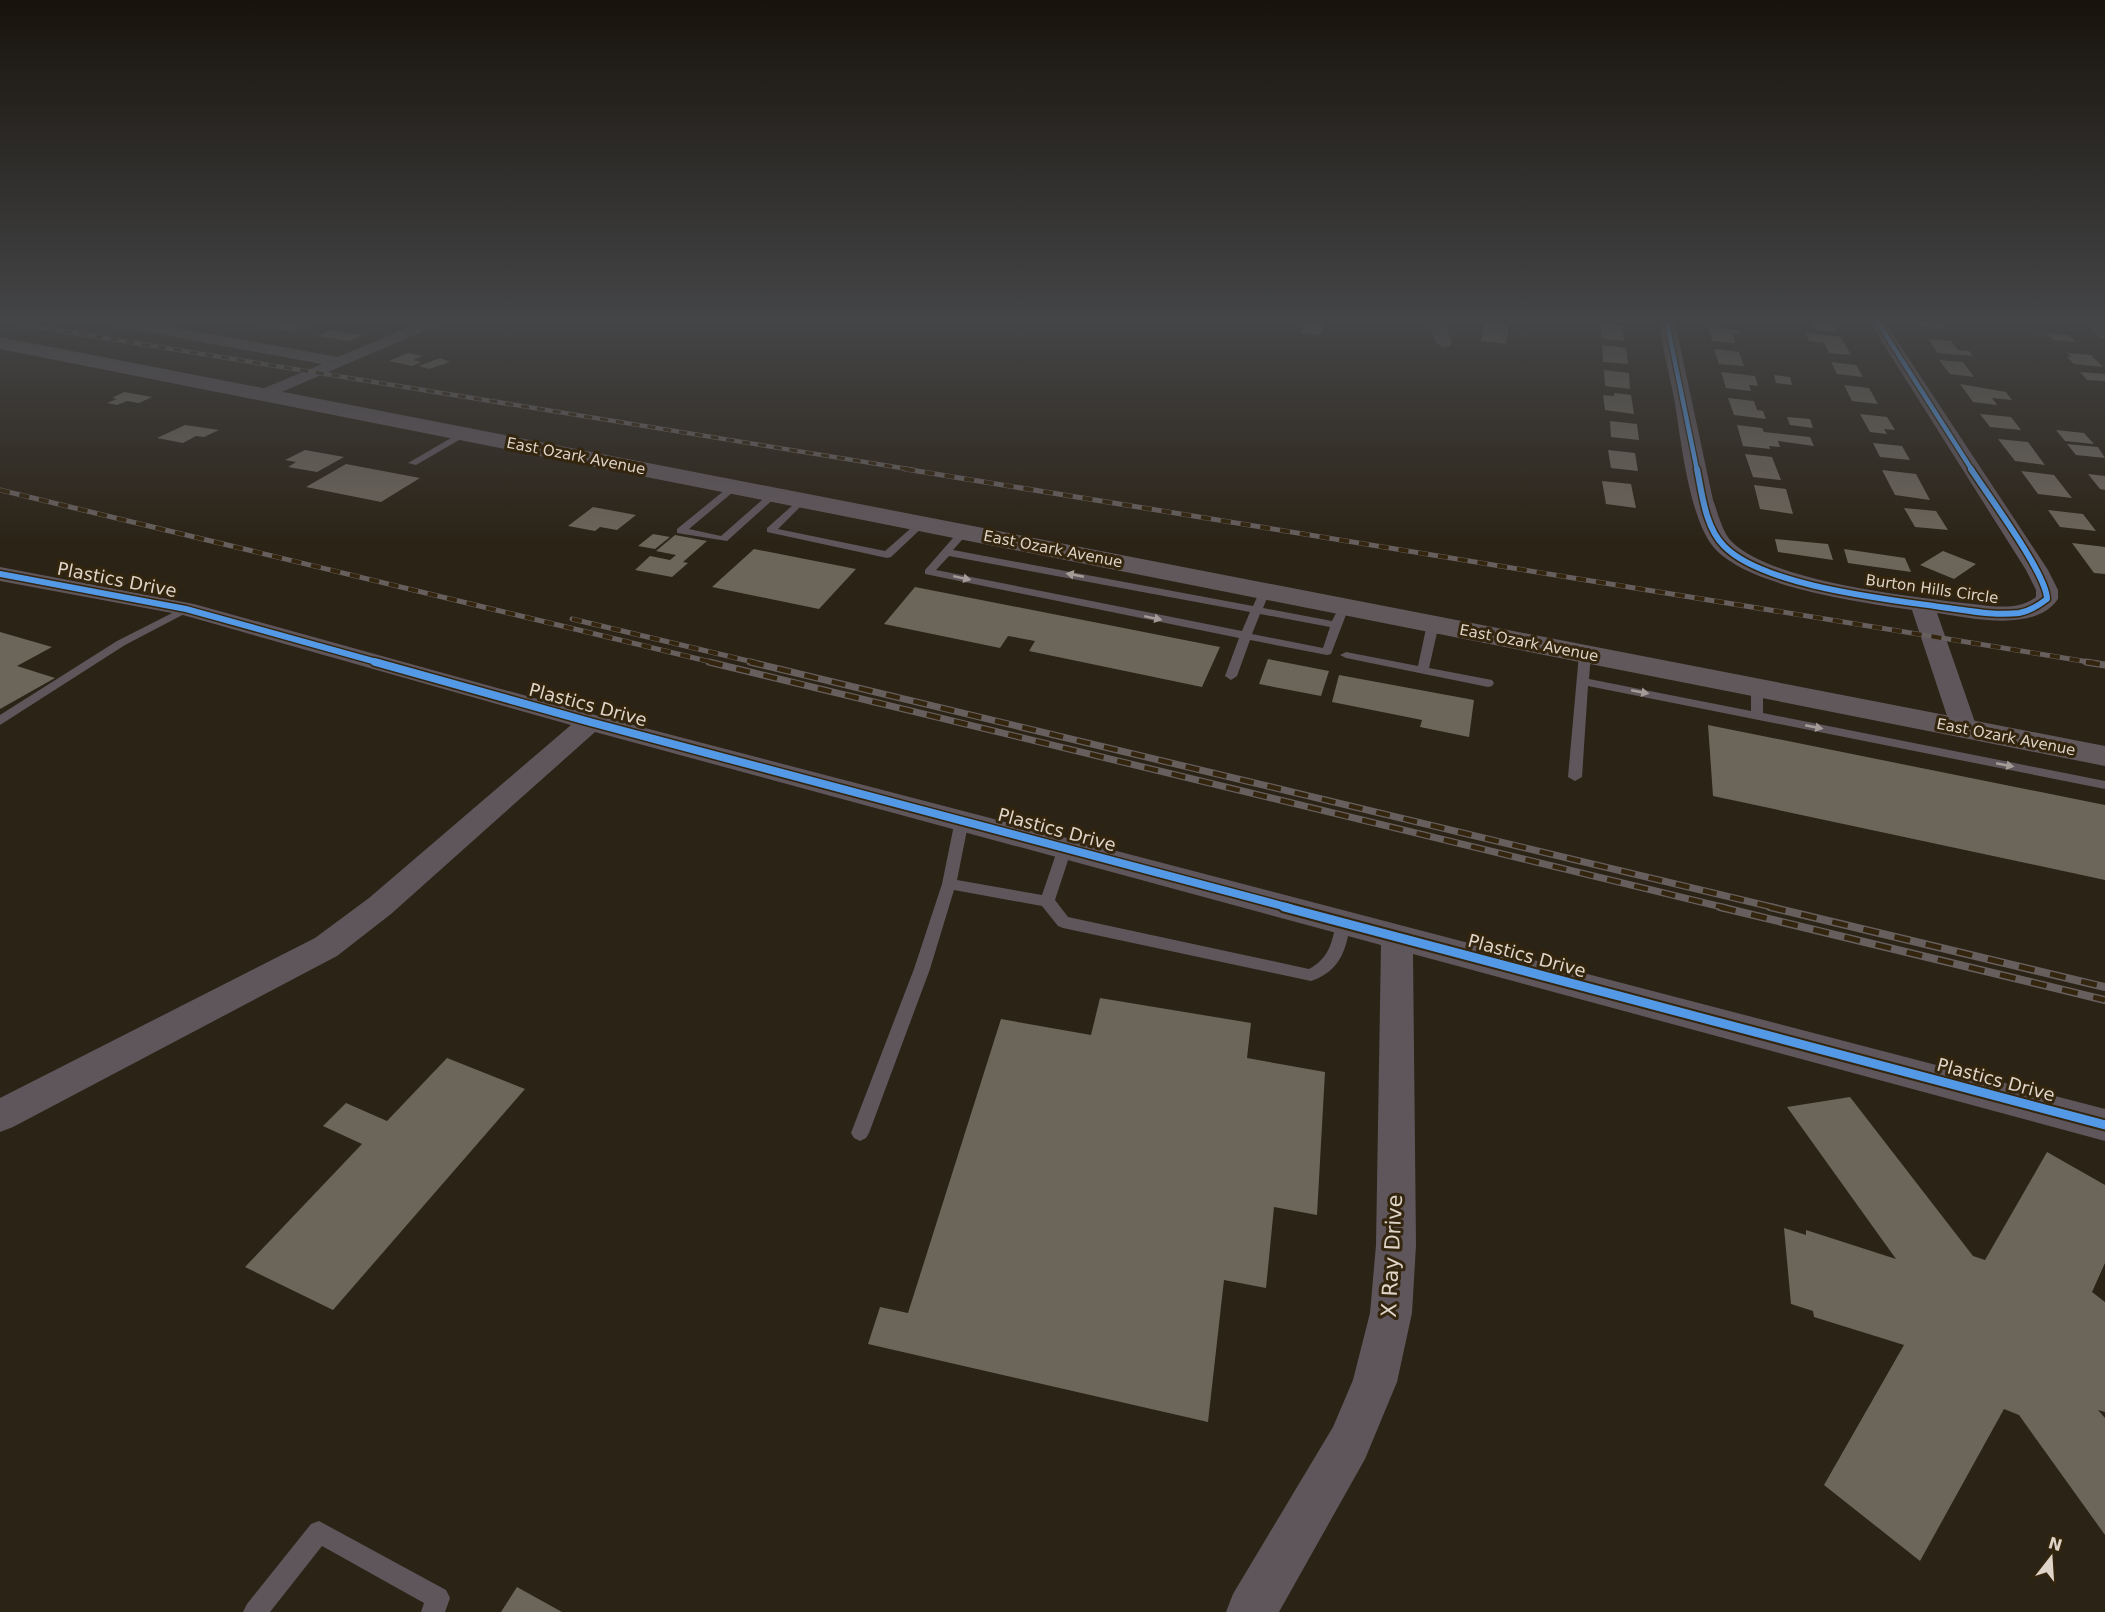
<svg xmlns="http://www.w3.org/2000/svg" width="2105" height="1612" font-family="'DejaVu Sans',sans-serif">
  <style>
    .building { fill: #6c655a }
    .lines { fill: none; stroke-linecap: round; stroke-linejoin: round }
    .service { fill: #5f565c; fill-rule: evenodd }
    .minor { fill: #5f565c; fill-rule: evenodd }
    .secondary { fill: #61585c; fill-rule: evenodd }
    .rail-far3-casing { stroke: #665f5d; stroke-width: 4.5 }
    .rail-far2-casing { stroke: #665f5d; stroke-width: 5 }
    .rail-far1-casing { stroke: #665f5d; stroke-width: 7 }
    .rail-casing { stroke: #665f5d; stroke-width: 8 }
    .rail-far3 { stroke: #33250e; stroke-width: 3; stroke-dasharray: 8; stroke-linecap: butt }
    .rail-far2 { stroke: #33250e; stroke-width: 4; stroke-dasharray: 10; stroke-linecap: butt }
    .rail-far1 { stroke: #33250e; stroke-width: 4.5; stroke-dasharray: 14; stroke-linecap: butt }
    .rail { stroke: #33250e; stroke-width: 5; stroke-dasharray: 16; stroke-linecap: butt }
    .cycleway-far3-casing { stroke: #33250e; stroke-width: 7 }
    .cycleway-far2-casing { stroke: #33250e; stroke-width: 9 }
    .cycleway-far1-casing { stroke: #33250e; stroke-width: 11 }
    .cycleway-casing { stroke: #33250e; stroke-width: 13 }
    .cycleway-far3 { stroke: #5399e6; stroke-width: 4.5 }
    .cycleway-far2 { stroke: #5399e6; stroke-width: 6 }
    .cycleway-far1 { stroke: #5399e6; stroke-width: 8 }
    .cycleway { stroke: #5399e6; stroke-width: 9 }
    .oneway { fill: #a59b97 }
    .labels { text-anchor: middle; stroke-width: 6; stroke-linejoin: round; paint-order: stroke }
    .far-street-label { font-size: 15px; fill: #ded4c7; stroke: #33250e }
    .street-label { font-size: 18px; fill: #ded4c7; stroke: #33250e }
    .near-street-label { font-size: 21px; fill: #ded4c7; stroke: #33250e }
  </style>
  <rect width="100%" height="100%" fill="#2b2316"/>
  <!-- building -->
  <path class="building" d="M230,318H257L247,322L225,320Z
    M492,318H517L505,323L488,319Z
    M1307,318L1326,320L1320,335L1301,333Z
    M1809,318L1830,319L1838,332L1816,330Z
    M1913,318H1936L1945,329L1919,326Z
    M2030,318H2050L2057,324L2035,323Z
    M277,319L304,321L297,324L307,325L292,332L262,325Z
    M1484,323L1509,325L1506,344L1481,341Z
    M1601,323L1623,326L1624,341L1601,338Z
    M1709,327L1739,330L1740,334L1733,333L1735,343L1712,341Z
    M330,330L363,335L349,341L318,336Z
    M1805,333L1841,337L1851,355L1829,353L1824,343L1809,341Z
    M2046,333L2069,335L2076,342L2053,340Z
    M1928,339L1951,341L1958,350L1969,351L1973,356L1938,353Z
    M1602,345L1626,348L1628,364L1603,362Z
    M1714,349L1739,352L1744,366L1719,364Z
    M408,353L423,356L413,360L421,362L412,366L389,361Z
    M2067,353L2091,355L2103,367L2074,364L2067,357H2071Z
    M440,358L450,362L429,369L419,366Z
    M1939,360L1963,362L1974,377L1950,374Z
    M1831,362L1856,365L1863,377L1837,374Z
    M1604,370L1629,373L1630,389L1605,386Z
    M1721,372L1755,376L1758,386L1749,385L1751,391L1726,388Z
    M2080,372L2105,374V381L2087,380Z
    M1774,375L1790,377L1792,385L1776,383Z
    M1960,384L2006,392L2012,400L1992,398L1997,405L1973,402Z
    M1844,385L1869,388L1878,404L1852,401Z
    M124,392L152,397L139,403L127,401L117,405L107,403L117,399L112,398Z
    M1614,393L1631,395L1634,414L1605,410L1603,395L1614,396Z
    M1728,398L1754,401L1757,410L1763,411L1766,419L1734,415Z
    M1860,414L1887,417L1895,430L1884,429L1887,434L1870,432Z
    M1980,414L2011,417L2021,430L1990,427Z
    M1787,417L1810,419L1813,428L1790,425Z
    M1610,421L1637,424L1639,440L1611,437Z
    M185,425L219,430L204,437L196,436L183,443L157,438Z
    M1737,425L1762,428L1764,432L1810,437L1814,446L1778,441L1780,447L1769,446L1770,449L1743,446Z
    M2056,430L2084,433L2094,444L2065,441Z
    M1998,439L2028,442L2045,465L2015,461Z
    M1873,443L1902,446L1910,460L1880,457Z
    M2067,444L2098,447L2105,458L2076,455Z
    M305,450L344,457L317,472L288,467L296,462L285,460Z
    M1608,450L1635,453L1638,471L1611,468Z
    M1745,454L1772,457L1781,480L1753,477Z
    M346,464L420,478L381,502L306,487Z
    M1882,470L1916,474L1930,500L1895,495Z
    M2021,471L2054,475L2072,498L2038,494Z
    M2088,474L2105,476V490L2100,489Z
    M1602,481L1631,484L1636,508L1606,504Z
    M1754,485L1786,489L1793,514L1760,509Z
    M593,507L636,515L617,530L600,527L595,531L568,526Z
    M1904,508L1936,511L1948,530L1915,527Z
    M2048,510L2083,514L2096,531L2060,527Z
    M653,534L670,537L655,549L638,546Z
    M675,535L707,541L683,562L688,563L672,577L635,570L650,556L670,560L676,555L656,551Z
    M1775,539L1828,544L1833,560L1778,552Z
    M2072,543L2105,547V574L2094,573Z
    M754,549L856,569L819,609L712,587Z
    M1844,549L1905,558L1911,572L1848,563Z
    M1943,551L1976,564L1954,579L1920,565Z
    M915,587L1220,647L1202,687L1029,651L1035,641L1008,636L1000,648L884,624Z
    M0,632L52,647L17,666L55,678L0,709Z
    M1268,659L1329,671L1321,696L1259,684Z
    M1339,675L1474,700L1469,737L1420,727L1422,720L1332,702Z
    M1708,725L2105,805V880L1713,796Z
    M1100,998L1251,1023L1247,1058L1325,1072L1317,1215L1274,1207L1266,1288L1224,1280L1208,1422L868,1344L880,1307L908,1313L1001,1019L1091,1035Z
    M447,1058L525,1089L333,1310L245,1267L362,1144L323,1126L346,1103L387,1121Z
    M1850,1097L1973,1256L1985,1260L2047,1152L2105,1185V1263L2092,1292L2105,1302V1412L2098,1410L2105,1418V1535L2019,1415L2004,1409L1920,1561L1824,1485L1904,1345L1814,1317L1813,1311L1791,1304L1784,1228L1806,1235V1230L1896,1259L1787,1107Z
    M517,1587L562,1612H501Z"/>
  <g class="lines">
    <!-- service -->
    <path class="service" d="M463,431L467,434L466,436L416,465L408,463Z
      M731,485L739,487L689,529L721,536L770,493L778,495L727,541L677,533V529Z
      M802,497L805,498V502L778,529L885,551L918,522L926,524L891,557L887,558L767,532V528Z
      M964,529L969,532L953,550L1253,606L1260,591L1265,588L1270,591L1263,608L1332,621L1340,605L1344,604L1349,607L1331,654L1327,655L1250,640L1237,676L1231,680L1225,676L1239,638L925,574V570L960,530ZM949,556L1250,612L1242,631L936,570ZM1260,614L1330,627L1323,648L1252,634Z
      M186,606L191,609L190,611L125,645L0,725V715L117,641Z
      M1433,621L1439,624L1429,668L1492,680L1494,683L1492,686L1488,687L1346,658L1340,655L1346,652L1418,666L1427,624Z
      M1585,651L1591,654L1589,679L1751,711V687L1757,683L1763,687V713L2105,781V789L1588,686L1582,777L1575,781L1568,777L1579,654Z
      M962,815L969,820L957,880L1042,895L1058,848L1065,843L1072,848L1055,900L1068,917L1309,969C1329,958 1332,943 1336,923L1338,919H1348L1350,923C1347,950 1339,972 1311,981L1063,928L1058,926L1042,906L954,890L930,969L869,1133L866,1138L860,1141L854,1138L851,1133L914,969L942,884L955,820Z
      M319,1521L446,1590L450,1598L445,1612H421L424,1603L322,1546L270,1612H243L247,1604L311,1524Z"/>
    <!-- minor -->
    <path class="minor" d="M90,318H121L338,357L430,318H450L447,321L263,400L257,399L254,395L257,391L322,364L98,323Z
      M1432,318H1448L1447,328L1452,343L1450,346L1444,348L1436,343L1431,328Z
      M1659,318H1674L1713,500C1718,513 1722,532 1732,542C1777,585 1926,598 1989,606C2006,607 2021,608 2036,597V590L2026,570L1867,318H1882L2048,570L2058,590V599C2035,633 1971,618 1937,613L1977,728L1973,734L1964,736L1955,734L1951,728L1912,610C1860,602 1755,588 1717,551C1689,524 1681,438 1674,398C1669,372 1661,344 1659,318Z
      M2079,318H2095L2105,326V339L2099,337Z
      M0,567L194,604L599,716L2105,1109V1141L1413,954L1416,1245L1412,1313L1397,1382L1365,1459L1279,1612H1226L1233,1594L1333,1427L1353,1380L1370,1313L1376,1245L1381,945L595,732L391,914L337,956L13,1127L0,1132V1098L315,938L369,898L571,725L183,615L0,581Z"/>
    <!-- secondary -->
    <path class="secondary" d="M0,337L2105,746V766L0,349Z"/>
    <!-- rail-far3 casing -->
    <g class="rail-far3-casing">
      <path id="rail-far3" d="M0,321L914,470"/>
    </g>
    <!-- rail-far2 casing -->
    <g class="rail-far2-casing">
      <path id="rail-far2" d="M905,469L2095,663
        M0,490L715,663
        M572,619L757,663"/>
    </g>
    <!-- rail-far1 casing -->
    <g class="rail-far1-casing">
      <path id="rail-far1" d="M709,662L1726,908
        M750,662L1776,908
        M2086,662L2105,665"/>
    </g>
    <!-- rail casing -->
    <g class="rail-casing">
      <path id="rail" d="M1720,907L2105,1000
        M1770,907L2105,987"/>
    </g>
    <!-- rail-far3 -->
    <use href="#rail-far3" class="rail-far3"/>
    <!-- rail-far2 -->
    <use href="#rail-far2" class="rail-far2"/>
    <!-- rail-far1 -->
    <use href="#rail-far1" class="rail-far1"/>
    <!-- rail -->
    <use href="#rail" class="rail"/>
    <!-- cycleway-far3 casing -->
    <g class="cycleway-far3-casing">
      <path id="cycleway-far3" d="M1666,318L1697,470
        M1875,318L1972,470"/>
    </g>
    <!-- cycleway-far2 casing -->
    <g class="cycleway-far2-casing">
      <path id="cycleway-far2" d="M1697,469C1702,493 1705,527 1724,546C1763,586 1886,599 1941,607C1966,610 1993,616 2019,613C2030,611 2038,606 2047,599C2047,574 1987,494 1971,469
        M0,574L186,609L380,663"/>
    </g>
    <!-- cycleway-far1 casing -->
    <g class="cycleway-far1-casing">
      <path id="cycleway-far1" d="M375,662L590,722L1290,908"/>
    </g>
    <!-- cycleway casing -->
    <g class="cycleway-casing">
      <path id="cycleway" d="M1284,907L2105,1125"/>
    </g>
    <!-- cycleway-far3 -->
    <use href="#cycleway-far3" class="cycleway-far3"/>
    <!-- cycleway-far2 -->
    <use href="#cycleway-far2" class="cycleway-far2"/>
    <!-- cycleway-far1 -->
    <use href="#cycleway-far1" class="cycleway-far1"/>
    <!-- cycleway -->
    <use href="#cycleway" class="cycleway"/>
  </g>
  <!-- one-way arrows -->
  <defs><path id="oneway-solid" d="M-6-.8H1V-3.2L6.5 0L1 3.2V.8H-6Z" transform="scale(1.5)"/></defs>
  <g class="oneway">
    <use href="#oneway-solid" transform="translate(1075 575) rotate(-169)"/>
    <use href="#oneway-solid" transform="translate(962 578) rotate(12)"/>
    <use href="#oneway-solid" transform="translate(1153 618) rotate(12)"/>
    <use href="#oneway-solid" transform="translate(1640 692) rotate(11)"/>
    <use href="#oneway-solid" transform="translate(1814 727) rotate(11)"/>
    <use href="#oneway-solid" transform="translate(2005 765) rotate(11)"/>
  </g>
  <!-- sky -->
  <linearGradient id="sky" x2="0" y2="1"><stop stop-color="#18130c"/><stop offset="0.59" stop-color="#444547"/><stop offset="1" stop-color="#444547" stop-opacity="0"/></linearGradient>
  <rect width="2105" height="543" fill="url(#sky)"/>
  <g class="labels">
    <!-- far-street labels -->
    <g class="far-street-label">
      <text transform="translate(576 456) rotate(11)" y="5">East Ozark Avenue</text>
      <text transform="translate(1053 549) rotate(11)" y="5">East Ozark Avenue</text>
      <text transform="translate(1932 589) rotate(8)" y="5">Burton Hills Circle</text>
      <text transform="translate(1529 643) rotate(11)" y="5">East Ozark Avenue</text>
      <text transform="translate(2006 737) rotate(11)" y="5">East Ozark Avenue</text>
    </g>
    <!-- street labels -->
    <g class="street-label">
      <text transform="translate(117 580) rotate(11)" y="6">Plastics Drive</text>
      <text transform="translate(588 705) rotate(15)" y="6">Plastics Drive</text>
      <text transform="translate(1057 830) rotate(15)" y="6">Plastics Drive</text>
      <text transform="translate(1527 956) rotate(15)" y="6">Plastics Drive</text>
      <text transform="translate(1996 1080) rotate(15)" y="6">Plastics Drive</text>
    </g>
    <!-- near-street labels -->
    <g class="near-street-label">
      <text transform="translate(1392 1256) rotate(-87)" y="7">X Ray Drive</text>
    </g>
  </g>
  <!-- north arrow -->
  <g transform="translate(2051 1558) rotate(17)" stroke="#33250e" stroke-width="4.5" paint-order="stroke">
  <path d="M0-4.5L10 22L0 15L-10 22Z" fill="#ded4c7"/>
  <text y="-9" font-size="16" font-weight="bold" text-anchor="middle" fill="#ded4c7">N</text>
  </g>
</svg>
